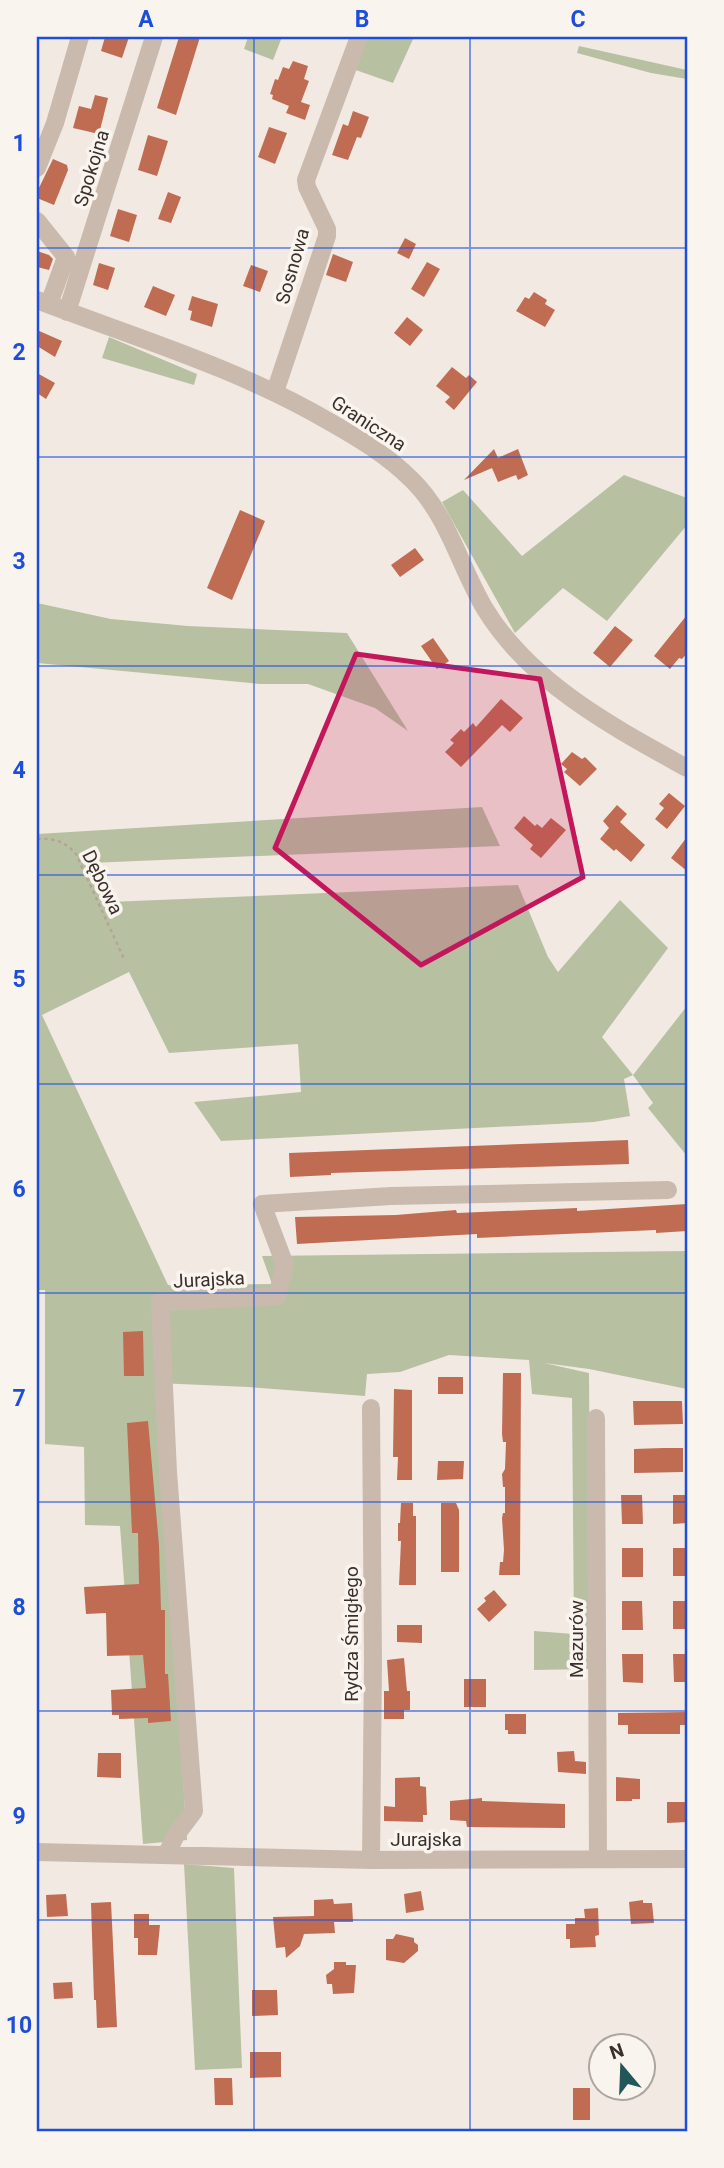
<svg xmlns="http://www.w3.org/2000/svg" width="724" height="2168" font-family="Roboto,sans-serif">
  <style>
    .green { fill: #b7c1a2 }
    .building { fill: #bf6c53 }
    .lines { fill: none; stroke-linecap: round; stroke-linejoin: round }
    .path { stroke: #b6a498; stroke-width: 2.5; stroke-dasharray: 3.5 3.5; stroke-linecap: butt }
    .minor { stroke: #cabaae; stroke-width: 18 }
    .marked { fill: #c2185b; fill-opacity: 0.2; stroke: #c2185b; stroke-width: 5; stroke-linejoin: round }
    .grid { fill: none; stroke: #1d4ed8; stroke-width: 2; stroke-opacity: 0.55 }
    .labels { text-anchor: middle; stroke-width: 7; stroke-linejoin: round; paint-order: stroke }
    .street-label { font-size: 19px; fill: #39302c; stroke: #faf4ee }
    .neatline { fill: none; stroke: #1d4ed8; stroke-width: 2.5 }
    .grid-label { font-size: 23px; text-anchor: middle; font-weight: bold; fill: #1d4ed8 }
  </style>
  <rect width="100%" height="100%" fill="#f2eae2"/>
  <!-- green -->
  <path class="green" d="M248,37H282L273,60L244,49Z
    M354,37H414L393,83L344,66Z
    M579,46L687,70V79L651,73L577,53Z
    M109,337L197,374L194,385L102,358Z
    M624,475L687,498V525L607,621L563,588L515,633L442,502L463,490L522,556Z
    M37,603L111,619L188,626L347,633L408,731L375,708L308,684H260L37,663Z
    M482,807L500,846L90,863L109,902L518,885L548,957L558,972L620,900L668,948L602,1037L633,1075L687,1006V1156L648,1108L653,1103L633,1075L624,1079L630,1116L594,1122L221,1141L194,1102L301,1092L298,1044L169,1053L129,972L42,1015L168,1285L272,1284L262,1256L687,1251V1389L589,1369L544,1363L589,1373L591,1669L534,1670V1631L574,1634L572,1398L532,1394L529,1360L449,1355L400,1372L367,1374L365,1396L248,1387L157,1383L187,1840L143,1844L120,1526L85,1525L84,1447L45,1444V1290H37V834Z
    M184,1864L234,1868L242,2068L195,2070Z"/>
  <!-- building -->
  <path class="building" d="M105,37H129L122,58L101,51Z
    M179,37H200L176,115L157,108Z
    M293,61L308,66L304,79L309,81L301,102L310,105L305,120L286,113L289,106L272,99L273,95L270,94L275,79L278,80L283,67L289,69Z
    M95,95L108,98L99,134L73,128L79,106L91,109Z
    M353,111L369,117L361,138L357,137L348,160L332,155L343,124L348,126Z
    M269,127L287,133L275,164L258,157Z
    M148,135L168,141L157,176L138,170Z
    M53,159L67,165L68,170L54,205L37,198V192Z
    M168,192L181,197L171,223L158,219Z
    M118,209L137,215L129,242L110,236Z
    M405,238L416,244L409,259L397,253Z
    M37,251L49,255L53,259L49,270L37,267Z
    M333,254L353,262L346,282L326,275Z
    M427,262L440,269L424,297L411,289Z
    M99,263L115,268L108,290L93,285Z
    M251,265L268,271L260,292L243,286Z
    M153,286L175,295L166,316L144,307Z
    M534,292L547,300L545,304L555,310L545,327L516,311L525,297L529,299Z
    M192,296L218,304L212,327L190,320L192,311L188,310Z
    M407,317L423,330L410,346L394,333Z
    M37,330L62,341L55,357L37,346Z
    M452,367L466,378L469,375L477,382L454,410L445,402L450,397L436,386Z
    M37,373L55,383L46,399L37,393Z
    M494,449L498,458L518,449L528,475L518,480L516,475L498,482L492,468L464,480Z
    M240,510L265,521L232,600L207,588Z
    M415,548L424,560L400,577L391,565Z
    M687,615V653L682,659L679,658L670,669L654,656Z
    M615,626L633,640L610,667L593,653Z
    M433,638L449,661L437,669L421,646Z
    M501,699L523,718L510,732L502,725L461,767L445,752L454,743L450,740L461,729L464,732L473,723L476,727Z
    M572,752L582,759L585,757L597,769L580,786L564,772L567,769L561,764Z
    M669,793L685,806L667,829L655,819L664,808L659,804Z
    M617,805L627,814L620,822L645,845L631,862L616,849L614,851L600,839L609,828L603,821Z
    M524,816L535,826L537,824L542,828L551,818L566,830L541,858L530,849L533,845L514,828Z
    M687,837V871L671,858Z
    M628,1140L629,1164L331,1173V1175L290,1177L289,1153Z
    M687,1204V1231L656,1233V1230L477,1238V1234L297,1244L295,1217L396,1215L456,1210L457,1213L577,1208V1211Z
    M143,1331L144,1376H124L123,1332Z
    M503,1373H521L520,1575H499L500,1562H503L504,1550L502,1518L503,1513H505V1487H503L502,1474L505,1469L506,1442H503L502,1434Z
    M438,1377H463V1394H438Z
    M394,1389L412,1390V1480H397L398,1457H393Z
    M633,1401H682L683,1424L634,1425Z
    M148,1421L159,1545L161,1610H165V1674H168L171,1721L148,1723V1718L119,1719V1715H112L111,1690L146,1688L143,1655L107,1656L106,1613L86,1614L84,1587L139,1584L138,1533H132L127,1423Z
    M663,1448H683V1472L634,1473V1449Z
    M438,1461H464L463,1479L437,1480Z
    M621,1495H642L643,1524H622Z
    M673,1495H687V1523L673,1524Z
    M401,1503H413V1516H416V1585H399L401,1541H398V1523H400Z
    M441,1503H456L459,1510V1572H441Z
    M622,1548H643V1577H622Z
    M673,1548H687V1576H673Z
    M494,1590L507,1605L489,1622L477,1609L486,1601L484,1598Z
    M622,1601H642L643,1630H622Z
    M673,1601H687V1629H673Z
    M397,1625H422V1643L397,1642Z
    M622,1654H643V1683L623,1682Z
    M673,1654H687V1682H674Z
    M404,1658L407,1691H410V1710H404V1719H384V1691H389L387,1660Z
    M464,1679H486V1707H464Z
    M687,1712V1725H680V1734H628V1725H618V1713Z
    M505,1714H526V1734H508V1730H505Z
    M574,1751L575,1761L586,1762V1774L558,1772L557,1752Z
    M98,1753H121V1778L97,1777Z
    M420,1777V1786L426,1787L427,1815H423V1822L384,1821V1806L395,1807V1778Z
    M616,1777L640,1779V1799H632V1801H616Z
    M482,1798V1801L565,1804V1828L467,1827L466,1821L450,1820V1801Z
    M667,1802H687V1822L667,1823Z
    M421,1891L424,1910L406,1913L404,1894Z
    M66,1894L68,1916L47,1917L46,1895Z
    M333,1899L334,1904L352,1903L353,1922H334L335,1933L304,1934L300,1946L286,1958L285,1947L276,1948L273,1917L314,1916V1900Z
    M643,1900V1903H652L654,1923L631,1924L629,1902Z
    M111,1902L117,2027L97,2028L96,2000H94L91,1903Z
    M598,1908L599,1935L595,1936L596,1947L570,1948V1939H566V1924H575V1918H585L584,1909Z
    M134,1914H149V1925H160L157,1955H138V1938H134Z
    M396,1934L414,1938V1942L418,1945V1951L404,1963L386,1960V1939H393Z
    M334,1962H346V1965H356L354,1993L333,1994L332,1984H327L326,1975L334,1969Z
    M72,1982L73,1998L54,1999L53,1983Z
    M252,1990H277L278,2015L252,2016Z
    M250,2052H281V2077L250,2078Z
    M214,2078H232L233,2105H215Z
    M573,2088H590V2120H573Z"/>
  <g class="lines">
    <!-- path -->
    <path class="path" d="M37,839C53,838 65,841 76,854L125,961"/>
    <!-- minor -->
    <path class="minor" d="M37,168L55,123L80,37
      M37,221L66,257L49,304
      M37,300C136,338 238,368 330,422C360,439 388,456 412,480C448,515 460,567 485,609C531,684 613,727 687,768
      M67,312L154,37
      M275,392L327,236V229L307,187L306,180L359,37
      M371,1408L373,1663L371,1860
      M596,1418L598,1859
      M37,1852L371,1860L687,1859
      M166,1855L176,1835L194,1811L168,1472L160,1302L277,1296L285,1265L262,1204L391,1196L668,1190"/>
  </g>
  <!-- marked area -->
  <path class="marked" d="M356,654L540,679L583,877L421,965L275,848Z"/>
  <!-- grid -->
  <path class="grid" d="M254,37V2131M470,37V2131M37,248H687M37,457H687M37,666H687M37,875H687M37,1084H687M37,1293H687M37,1502H687M37,1711H687M37,1920H687"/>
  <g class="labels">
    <!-- street labels -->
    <g class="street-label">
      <text transform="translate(91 168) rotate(-73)" y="7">Spokojna</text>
      <text transform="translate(292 266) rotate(-74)" y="7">Sosnowa</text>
      <text transform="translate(369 423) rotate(33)" y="7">Graniczna</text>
      <text transform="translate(103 882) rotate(64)" y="7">Dębowa</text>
      <text transform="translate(209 1279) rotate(-3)" y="7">Jurajska</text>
      <text transform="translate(351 1634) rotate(-90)" y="7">Rydza Śmigłego</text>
      <text transform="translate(576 1639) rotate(-90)" y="7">Mazurów</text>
      <text x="426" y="1846">Jurajska</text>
    </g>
  </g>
  <!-- border -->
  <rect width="724" height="2168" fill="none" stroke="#faf4ee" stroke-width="77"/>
  <!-- north arrow -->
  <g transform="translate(622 2067) rotate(341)"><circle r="33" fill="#faf4ee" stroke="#ada6a0" stroke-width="2"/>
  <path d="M0-5L12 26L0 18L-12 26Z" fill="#235659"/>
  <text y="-10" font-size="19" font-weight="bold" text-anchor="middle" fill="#39302c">N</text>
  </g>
  <rect x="38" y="38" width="648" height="2092" class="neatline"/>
  <g class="grid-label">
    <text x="146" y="27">A</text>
    <text x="362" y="27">B</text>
    <text x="578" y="27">C</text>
    <text x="19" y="151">1</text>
    <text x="19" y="360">2</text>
    <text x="19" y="569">3</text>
    <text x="19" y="778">4</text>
    <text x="19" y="987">5</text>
    <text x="19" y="1197">6</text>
    <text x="19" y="1406">7</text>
    <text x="19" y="1615">8</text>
    <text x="19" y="1824">9</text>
    <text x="19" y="2033">10</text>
  </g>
</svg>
